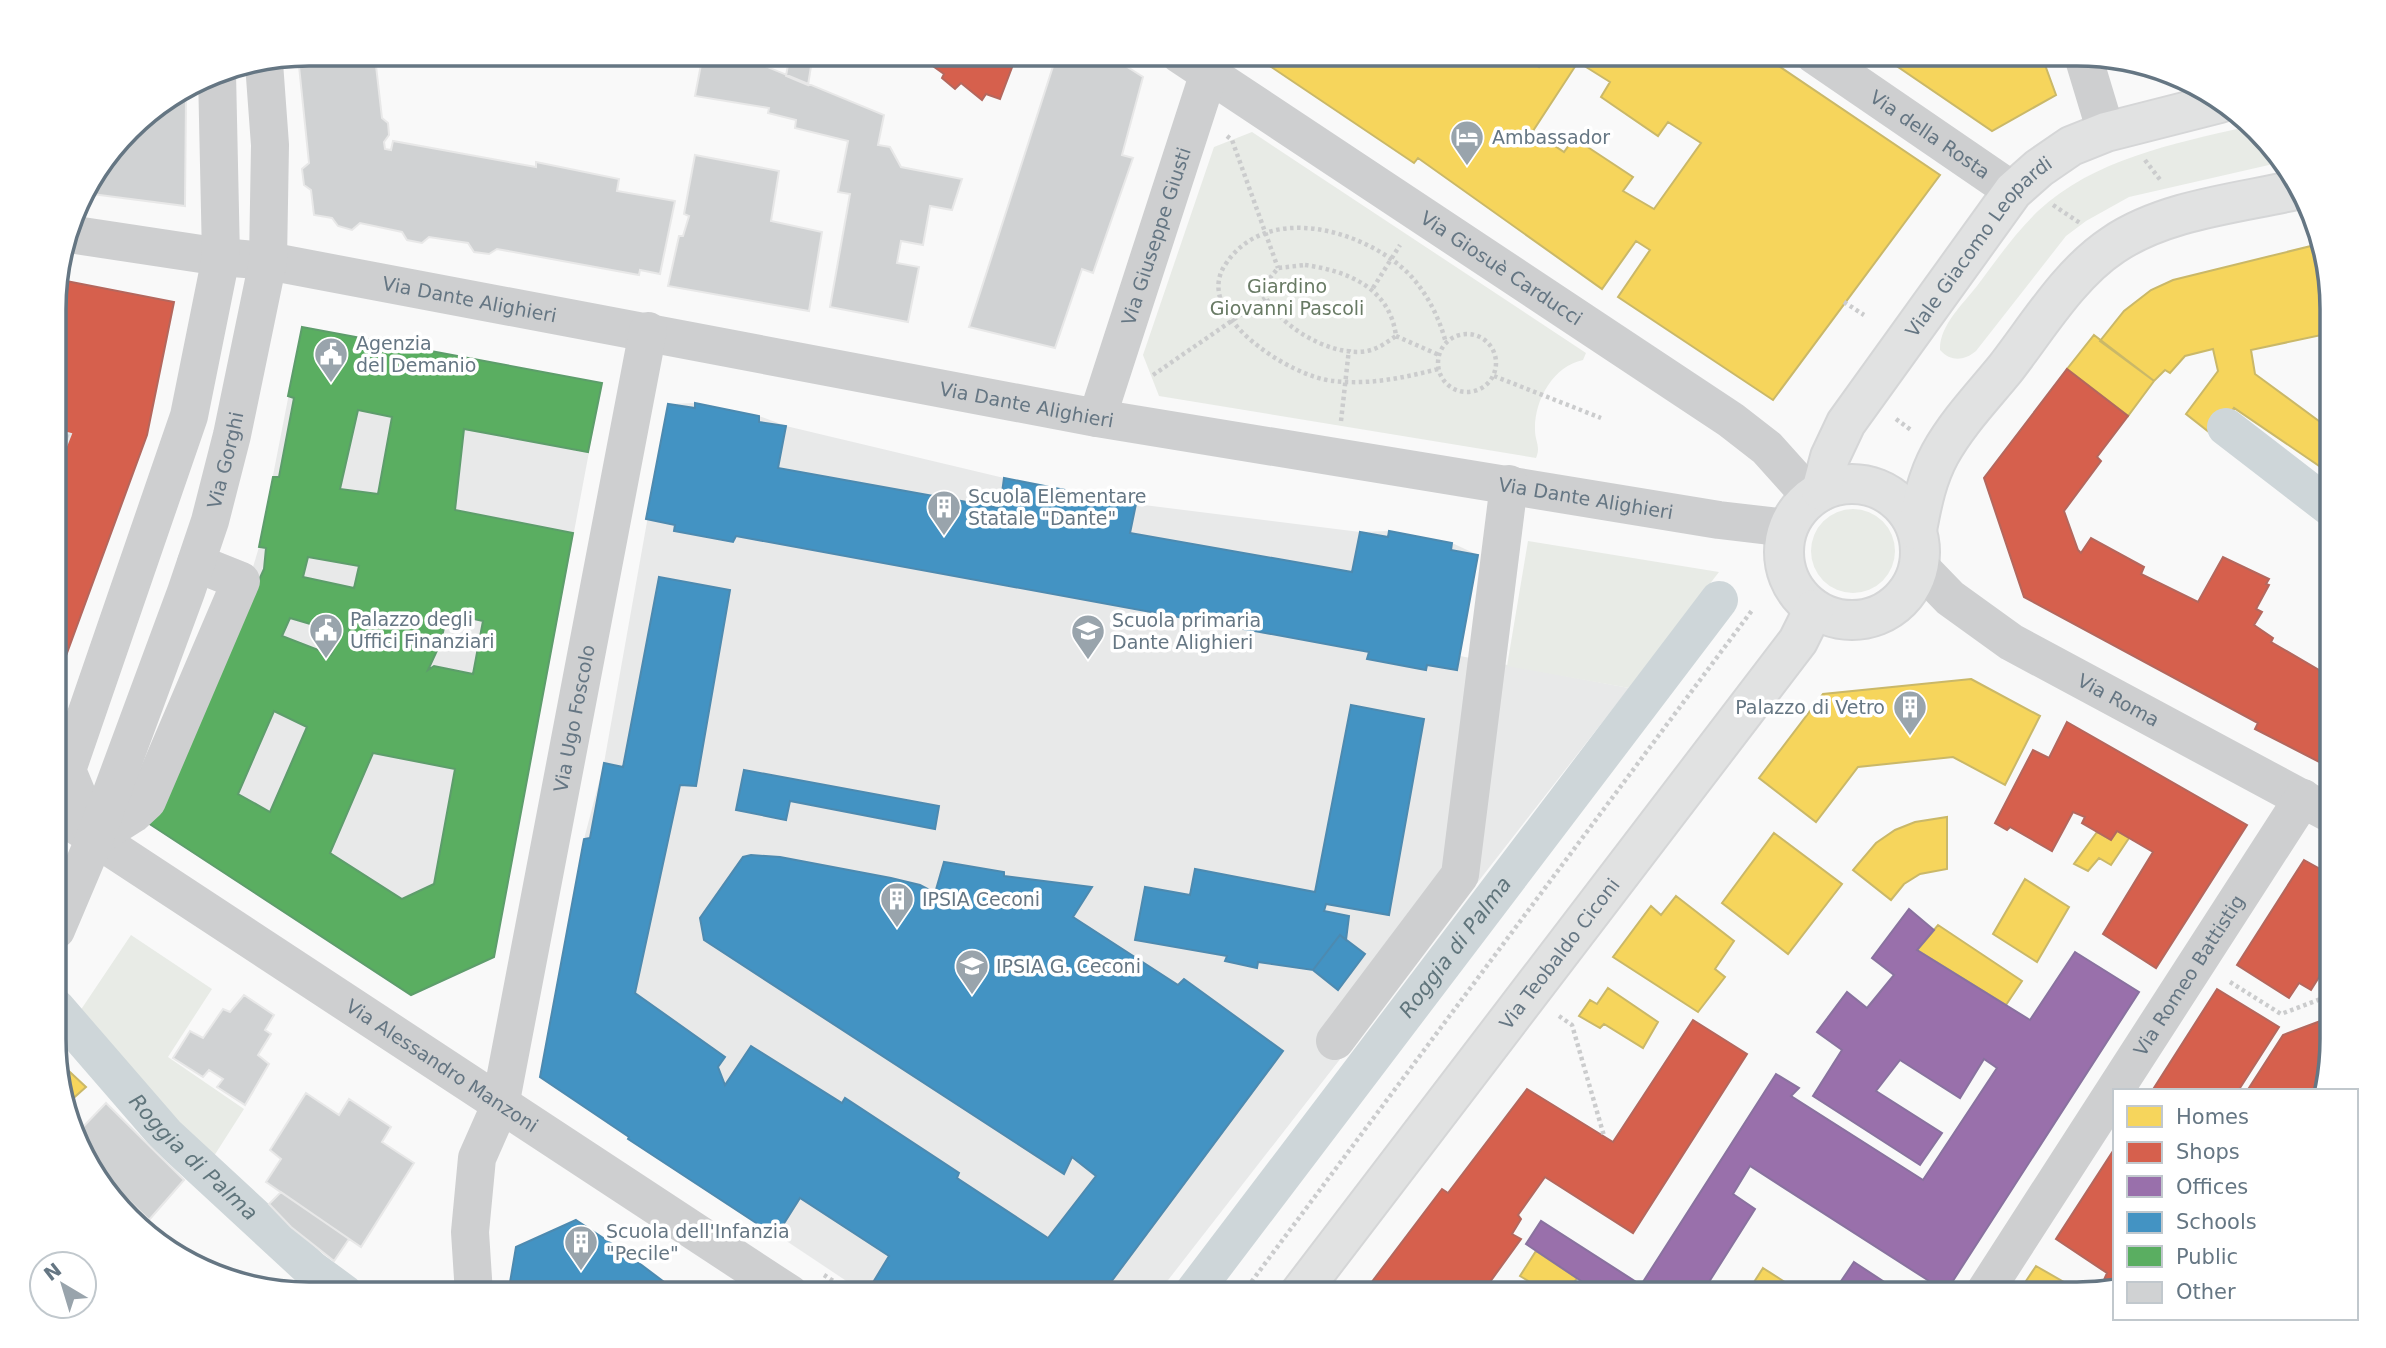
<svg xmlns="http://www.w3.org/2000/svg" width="2386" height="1348" font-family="'DejaVu Sans',sans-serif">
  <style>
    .built { fill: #e8e9e9 }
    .green { fill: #e8ebe6 }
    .homes { fill: #f6d55c; stroke: #cab868; stroke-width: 2; fill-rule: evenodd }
    .shops { fill: #d6604d; stroke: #b4675d; stroke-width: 2 }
    .offices { fill: #9970ab; stroke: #89729f; stroke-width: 2 }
    .schools { fill: #4393c3; stroke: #4d8ab0; stroke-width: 2 }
    .public { fill: #5aae61; stroke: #5d9d6b; stroke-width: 2; fill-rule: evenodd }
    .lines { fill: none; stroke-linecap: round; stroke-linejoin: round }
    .canal { stroke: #ced6d9; stroke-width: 38 }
    .building { fill: #d0d2d3; stroke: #e8e8e8; stroke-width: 2 }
    .major-casing { stroke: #d5d6d7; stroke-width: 42 }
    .path { stroke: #cbcccd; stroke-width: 4.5; stroke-dasharray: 3.5 3.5; stroke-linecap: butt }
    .minor { stroke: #cecfd0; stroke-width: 38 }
    .major { stroke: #e1e2e2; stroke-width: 38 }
    .labels { text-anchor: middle; stroke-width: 7; stroke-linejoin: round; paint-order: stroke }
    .street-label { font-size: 19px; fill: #657683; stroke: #fff }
    .poi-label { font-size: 19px; fill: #657683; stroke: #fff; text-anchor: start }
    .park-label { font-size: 19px; fill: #687a64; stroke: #fff }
    .water-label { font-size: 21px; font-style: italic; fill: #60757c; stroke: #fff }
    .rim { fill: none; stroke: #657683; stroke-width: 3.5 }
  </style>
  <rect width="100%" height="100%" fill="#f9f9f9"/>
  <!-- built -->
  <path class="built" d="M302,327L602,383L494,957L411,995L148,823L238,617L259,547Z
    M695,403L759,416L786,426L1004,478L1136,504L1360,532L1389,531L1452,543L1478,555L1460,656L1629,688L1158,1293L866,1294L540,1077L584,839L604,763L668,404Z"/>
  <!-- green -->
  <path class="green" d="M2245,127L2282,162L2129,197L2086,221L2066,236L1976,351C1964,361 1951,362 1940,350C1939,326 1963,304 1977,286C1996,261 2014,234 2038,211C2094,159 2173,144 2245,127Z
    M1252,132L1586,353L1583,360C1553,366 1534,401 1535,430C1535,441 1541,447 1536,458L1159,396L1143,355L1214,147Z
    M1811 551a42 42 0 1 1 84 0a42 42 0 1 1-84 0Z
    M1528,541L1719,572L1629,688L1507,666Z
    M131,935L212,989L168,1057L244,1109L214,1156L136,1085L76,1017Z"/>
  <!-- homes -->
  <path class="homes" d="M1252,54H1521L1539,67L1548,54H1761L1940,175L1773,400L1618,297L1650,250L1636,241L1602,289L1418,158L1414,163ZM1578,62L1610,82L1601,97L1658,136L1668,122L1701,143L1654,209L1623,191L1633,177L1574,138L1564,152L1533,131Z
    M1879,54H2041L2056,95L1992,131Z
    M2315,245L2331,292V333L2251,350L2255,374L2331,430V474L2234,408L2214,436L2186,414L2218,371L2213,349L2185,356L2170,373L2165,370L2154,381L2100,341L2124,311L2151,290L2173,280Z
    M2094,335L2154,381L2128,416L2067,369Z
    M1971,679L2040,716L2005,785L1953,757L1858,767L1816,822L1759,778L1823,694Z
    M1947,817V869L1920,874L1904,884L1891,900L1853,870L1876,843L1895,830L1915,822Z
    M2117,831L2129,838L2111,865L2099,858L2088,871L2074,864L2097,832L2111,840Z
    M1774,833L1842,884L1788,954L1722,903Z
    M2025,879L2069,907L2037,962L1993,934Z
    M1676,896L1734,941L1715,969L1725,977L1698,1012L1613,957L1651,906L1661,915Z
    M1938,925L2022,981L2006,1005L1917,950Z
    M1608,988L1658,1022L1643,1048L1604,1024L1600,1028L1579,1016L1590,1000L1597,1004Z
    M56,1059L86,1087L68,1103L56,1071Z
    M1536,1251L1577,1278L1567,1293H1548L1520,1276Z
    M2036,1266L2083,1293H2018Z
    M1763,1268L1791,1286L1786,1293H1747Z"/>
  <!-- shops -->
  <path class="shops" d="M916,54H1017L1000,99L986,94L982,100L961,83L955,89L942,78L944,74Z
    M56,279L174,302L147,435L56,683V472L71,434L56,430Z
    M2067,369L2128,416L2097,457L2101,461L2064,511L2078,550L2081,553L2091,538L2144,567L2141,574L2198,602L2223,557L2269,579L2266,584L2269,585L2256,609L2262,612L2254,625L2273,638L2271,642L2331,677V768L2255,729L2258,723L2024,597L1984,478Z
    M2067,722L2247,825L2156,968L2103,934L2153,852L2117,831L2111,840L2082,823L2085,817L2073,812L2052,851L2010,827L2007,830L1995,823L2033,750L2049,758Z
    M2304,860L2331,875V958L2311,990L2299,983L2289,998L2237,965Z
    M2217,989L2279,1027L2238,1091H2152Z
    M2331,1017V1055L2320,1091H2247L2283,1035Z
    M1693,1020L1747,1054L1633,1233L1545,1177L1518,1215L1521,1219L1512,1234L1521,1239L1482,1293H1383L1368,1287L1442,1189L1448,1193L1527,1089L1613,1142Z
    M2115,1148V1286H2113L2104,1280L2107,1273L2056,1239Z"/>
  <!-- offices -->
  <path class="offices" d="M1909,909L1934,930L1917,950L2030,1020L2075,952L2139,992L1949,1287L1943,1284L1940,1288L1750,1166L1733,1194L1755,1209L1702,1293H1599L1526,1244L1541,1221L1641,1285L1776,1074L1799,1088L1791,1096L1923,1180L1997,1068L1984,1059L1960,1098L1900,1060L1876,1091L1942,1133L1920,1165L1813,1096L1842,1050L1817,1032L1847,992L1867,1008L1894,975L1872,958Z
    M1854,1262L1901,1293H1833Z"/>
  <!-- schools -->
  <path class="schools" d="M695,403L759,416V422L786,426L778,468L1000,508L1004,478L1136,504L1130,533L1352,572L1360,532L1388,537L1389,531L1452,543L1451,550L1478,555L1457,670L1427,665L1426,670L1367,659L1369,652L736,536L733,542L674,531L675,525L646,519L668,404L695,408Z
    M659,577L730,590L696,786L680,785L635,993L725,1057L718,1067L725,1085L751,1046L842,1103L845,1098L959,1173L957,1178L1048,1238L1096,1176L1072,1157L1064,1174L704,940L700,918L743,857L751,855L780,857L891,878L920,885L935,893L944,862L1004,872V876L1092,887L1073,917L1178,985L1184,979L1283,1051L1102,1294H866L889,1256L800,1198L776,1236L628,1139L629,1137L540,1077L584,839L590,838L604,763L623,767Z
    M1351,705L1424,719L1389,915L1326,904L1324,911L1349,916L1346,940L1340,935L1313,970L1258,962L1257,968L1225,961L1227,956L1135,940L1145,887L1190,895L1195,869L1315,892Z
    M744,770L939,806L935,829L790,801L786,820L736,810Z
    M1340,935L1365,954L1338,990L1313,970Z
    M576,1220L623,1251L680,1294H508L516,1247Z"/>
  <!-- public -->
  <path class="public" d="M302,327L602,383L588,452L464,429L455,510L573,533L494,957L411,995L148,823L264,569L266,548L259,547L273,477H279L294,398L288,396ZM358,410L392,417L378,494L340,489ZM308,557L359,566L354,588L303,577ZM447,613L483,621L473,674L434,666L428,670L441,642ZM290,618L341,633L331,655L282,636ZM274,711L307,727L270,812L238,794ZM373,753L455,769L434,884L402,899L330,853Z"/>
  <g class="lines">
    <!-- canal -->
    <g class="canal">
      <path d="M2226,427L2331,508"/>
      <path id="s1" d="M56,1008L166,1135L311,1269L345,1294"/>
      <path id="s2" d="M1193,1293L1719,600"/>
    </g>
  </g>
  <!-- building -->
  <path class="building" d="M703,54H736L884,115L878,145L890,147L901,167L962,179L952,210L930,206L923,245L901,241L897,263L919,267L908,322L830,307L850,194L838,192L848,141L795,128L796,120L768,113L769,108L695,96Z
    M790,54H813L808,85L786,76Z
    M1057,54H1107L1143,77L1122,155L1133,158L1093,273L1082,269L1055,348L969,327Z
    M375,57L382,118L388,123L389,135L384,142L385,149L391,150L393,141L536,167V162L619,179L617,191L675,201L660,274L640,270L639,275L497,249L489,254L474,252L468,243L429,237L422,243L407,240L402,232L360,223L352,230L338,226L332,218L314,215L311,190L304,185L302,169L309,163L299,66Z
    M176,96L186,97L185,206L84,193L141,118Z
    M695,155L779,171L771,221L822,232L809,311L668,286L679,236H683L689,216L684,214Z
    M56,430L71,434L56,472Z
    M244,995L274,1015L265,1030L271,1034L258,1055L269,1064L245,1105L217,1087L223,1079L209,1070L203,1077L173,1058L190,1031L203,1038L223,1009L230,1012Z
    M306,1093L339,1115L349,1099L391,1127L382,1142L414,1163L361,1247L266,1182L281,1159L270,1150Z
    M106,1103L184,1180L149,1220L91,1164L79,1131Z
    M281,1192L349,1239L334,1261L291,1227L269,1204Z"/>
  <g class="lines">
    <!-- major casing -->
    <g class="major-casing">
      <g id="major">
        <circle cx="1852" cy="552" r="68"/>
        <path id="s12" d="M1821,491L1830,457L1846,423L2013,191L2039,168L2071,146L2106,132L2220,103"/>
        <path d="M1917,530C1922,503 1927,478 1940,454C1957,423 1983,396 2005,369C2037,328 2069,274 2113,245C2164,210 2238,203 2296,190"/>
        <path id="s13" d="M1300,1293L1798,641L1814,609"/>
      </g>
    </g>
    <!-- path -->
    <path class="path" d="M1227,136L1232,140L1278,268
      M2145,160L2161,181
      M2053,205L2080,223
      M1305,265C1348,271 1390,288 1396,336C1387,342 1378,349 1367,351C1330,358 1272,323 1262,288L1278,268Z
      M1373,288L1400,245
      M1844,302L1864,315
      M1438 363a29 29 0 1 1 58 0a29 29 0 1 1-58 0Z
      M1396,336L1439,355
      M1438,369C1403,378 1370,385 1334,381C1292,378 1192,315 1225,265C1266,201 1365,230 1409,274C1427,293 1439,317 1446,343
      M1153,375L1265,298
      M1494,376L1601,418
      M1896,419L1911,430
      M1341,421L1349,349
      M2230,982L2281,1014L2331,995
      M1559,1016L1572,1025L1604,1136
      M824,1275L853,1294
      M1243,1293L1753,609"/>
    <!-- minor -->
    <g class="minor">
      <path id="s3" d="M1179,54L1731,420L1767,448L1811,497"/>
      <path id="s4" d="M1813,54L2013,191"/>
      <path d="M2083,56L2106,132"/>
      <path id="s5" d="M69,234L221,257L268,261L1097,418L1719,520L1788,528"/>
      <path id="s6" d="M1097,418L1215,54"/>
      <path id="s7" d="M1919,566L1950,598L2011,642L2331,814"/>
      <path id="s8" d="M56,812L790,1294"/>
      <path d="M95,838L67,770L189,416L221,257L217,73"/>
      <path d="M95,838L133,814L147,801L241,581L196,563"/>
      <path id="s9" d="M56,930L95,838L186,592L210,521L232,435L268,261L270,145L264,63"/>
      <path d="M1335,1041L1460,875L1509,484"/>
      <path id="s10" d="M1984,1293L2303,798"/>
      <path id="s11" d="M474,1294L470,1232L477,1158L500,1106L648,331"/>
    </g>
    <!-- major -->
    <use href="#major" class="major"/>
  </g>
  <!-- icons -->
  <defs>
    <g id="hotel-pin" transform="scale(1.75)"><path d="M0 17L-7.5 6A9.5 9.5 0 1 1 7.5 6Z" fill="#99a4ac" stroke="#fff"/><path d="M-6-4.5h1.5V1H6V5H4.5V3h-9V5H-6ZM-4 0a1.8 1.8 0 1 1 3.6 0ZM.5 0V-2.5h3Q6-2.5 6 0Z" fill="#fff"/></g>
    <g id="civic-pin" transform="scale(1.75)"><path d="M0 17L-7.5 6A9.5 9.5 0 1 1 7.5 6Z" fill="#99a4ac" stroke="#fff"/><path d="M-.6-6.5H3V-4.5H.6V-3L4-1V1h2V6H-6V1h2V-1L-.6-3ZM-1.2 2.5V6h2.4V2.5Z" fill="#fff"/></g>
    <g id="building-pin" transform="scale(1.75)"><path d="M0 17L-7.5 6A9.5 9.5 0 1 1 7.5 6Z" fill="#99a4ac" stroke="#fff"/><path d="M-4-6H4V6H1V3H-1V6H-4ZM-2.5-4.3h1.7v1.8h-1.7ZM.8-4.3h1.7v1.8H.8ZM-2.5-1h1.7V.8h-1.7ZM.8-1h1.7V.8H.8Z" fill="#fff"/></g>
    <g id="school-pin" transform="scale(1.75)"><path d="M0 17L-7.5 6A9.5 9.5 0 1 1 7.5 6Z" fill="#99a4ac" stroke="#fff"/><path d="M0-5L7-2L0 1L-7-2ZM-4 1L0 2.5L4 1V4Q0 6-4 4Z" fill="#fff"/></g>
  </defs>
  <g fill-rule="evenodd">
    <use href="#hotel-pin" x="1467" y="137"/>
    <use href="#civic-pin" x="331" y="354"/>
    <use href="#building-pin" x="944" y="507"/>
    <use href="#civic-pin" x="326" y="630"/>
    <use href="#school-pin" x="1088" y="631"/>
    <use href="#building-pin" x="1910" y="707"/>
    <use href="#building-pin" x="897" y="899"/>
    <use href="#school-pin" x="972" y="966"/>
    <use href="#building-pin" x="581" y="1242"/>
  </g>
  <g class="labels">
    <!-- street labels -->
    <g class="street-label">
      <text dy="7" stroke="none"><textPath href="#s4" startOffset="142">Via della Rosta</textPath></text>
      <text dy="7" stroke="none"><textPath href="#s6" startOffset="191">Via Giuseppe Giusti</textPath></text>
      <text dy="7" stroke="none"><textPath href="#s12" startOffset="294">Viale Giacomo Leopardi</textPath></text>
      <text dy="7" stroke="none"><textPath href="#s3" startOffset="387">Via Giosuè Carducci</textPath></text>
      <text dy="7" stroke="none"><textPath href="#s5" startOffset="406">Via Dante Alighieri</textPath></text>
      <text dy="7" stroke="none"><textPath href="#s5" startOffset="973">Via Dante Alighieri</textPath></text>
      <text dy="7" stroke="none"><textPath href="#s9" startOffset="500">Via Gorghi</textPath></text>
      <text dy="7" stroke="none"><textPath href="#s5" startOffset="1540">Via Dante Alighieri</textPath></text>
      <text dy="7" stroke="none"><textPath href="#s7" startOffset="242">Via Roma</textPath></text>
      <text dy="7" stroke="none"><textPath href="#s11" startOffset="588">Via Ugo Foscolo</textPath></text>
      <text dy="7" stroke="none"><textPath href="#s13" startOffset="427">Via Teobaldo Ciconi</textPath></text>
      <text dy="7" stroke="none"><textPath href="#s10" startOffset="378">Via Romeo Battistig</textPath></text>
      <text dy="7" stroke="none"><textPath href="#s8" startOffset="462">Via Alessandro Manzoni</textPath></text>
    </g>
    <!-- poi labels -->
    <g class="poi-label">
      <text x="1492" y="144">Ambassador</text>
      <text x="356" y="350">Agenzia<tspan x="356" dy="22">del Demanio</tspan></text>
      <text x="968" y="503">Scuola Elementare<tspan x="968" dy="22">Statale "Dante"</tspan></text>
      <text x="350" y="626">Palazzo degli<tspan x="350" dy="22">Uffici Finanziari</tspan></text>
      <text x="1112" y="627">Scuola primaria<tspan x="1112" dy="22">Dante Alighieri</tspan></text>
      <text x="1885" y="714" text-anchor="end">Palazzo di Vetro</text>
      <text x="922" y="906">IPSIA Ceconi</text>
      <text x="996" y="973">IPSIA G. Ceconi</text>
      <text x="606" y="1238">Scuola dell'Infanzia<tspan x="606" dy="22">"Pecile"</tspan></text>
    </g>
    <!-- park labels -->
    <g class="park-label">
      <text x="1287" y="293">Giardino<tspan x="1287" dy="22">Giovanni Pascoli</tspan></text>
    </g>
    <!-- water labels -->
    <g class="water-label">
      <text dy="7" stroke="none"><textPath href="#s2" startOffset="434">Roggia di Palma</textPath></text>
      <text dy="7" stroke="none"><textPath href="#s1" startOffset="203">Roggia di Palma</textPath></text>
    </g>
  </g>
  <!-- crop -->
  <path d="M0 0H2386V1348H0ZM309 66H2077A243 243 0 0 1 2320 309V1039A243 243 0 0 1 2077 1282H309A243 243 0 0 1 66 1039V309A243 243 0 0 1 309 66Z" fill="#fff" fill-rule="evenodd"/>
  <path class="rim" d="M309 66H2077A243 243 0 0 1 2320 309V1039A243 243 0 0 1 2077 1282H309A243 243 0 0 1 66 1039V309A243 243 0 0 1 309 66Z"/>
  <!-- legend -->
  <rect x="2113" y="1089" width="245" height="231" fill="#ffffff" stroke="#c1c8cd" stroke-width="2"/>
  <rect x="2127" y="1106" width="35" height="21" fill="#f6d55c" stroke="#c1c8cd" stroke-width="2"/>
  <text x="2176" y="1124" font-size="21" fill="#657683">Homes</text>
  <rect x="2127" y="1142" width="35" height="21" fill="#d6604d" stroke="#c1c8cd" stroke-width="2"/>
  <text x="2176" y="1159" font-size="21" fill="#657683">Shops</text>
  <rect x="2127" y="1176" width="35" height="21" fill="#9970ab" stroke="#c1c8cd" stroke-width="2"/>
  <text x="2176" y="1194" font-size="21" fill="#657683">Offices</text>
  <rect x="2127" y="1212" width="35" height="21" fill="#4393c3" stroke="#c1c8cd" stroke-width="2"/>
  <text x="2176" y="1229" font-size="21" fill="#657683">Schools</text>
  <rect x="2127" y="1246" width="35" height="21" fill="#5aae61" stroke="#c1c8cd" stroke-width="2"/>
  <text x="2176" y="1264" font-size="21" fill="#657683">Public</text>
  <rect x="2127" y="1282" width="35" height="21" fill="#d0d2d3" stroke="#c1c8cd" stroke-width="2"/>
  <text x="2176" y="1299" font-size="21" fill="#657683">Other</text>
  <!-- north arrow -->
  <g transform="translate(63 1285) rotate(322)"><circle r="33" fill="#ffffff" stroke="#c1c8cd" stroke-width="2"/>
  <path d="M0-5L12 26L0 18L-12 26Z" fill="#99a4ac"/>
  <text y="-10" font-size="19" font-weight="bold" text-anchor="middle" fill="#657683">N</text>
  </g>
</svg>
